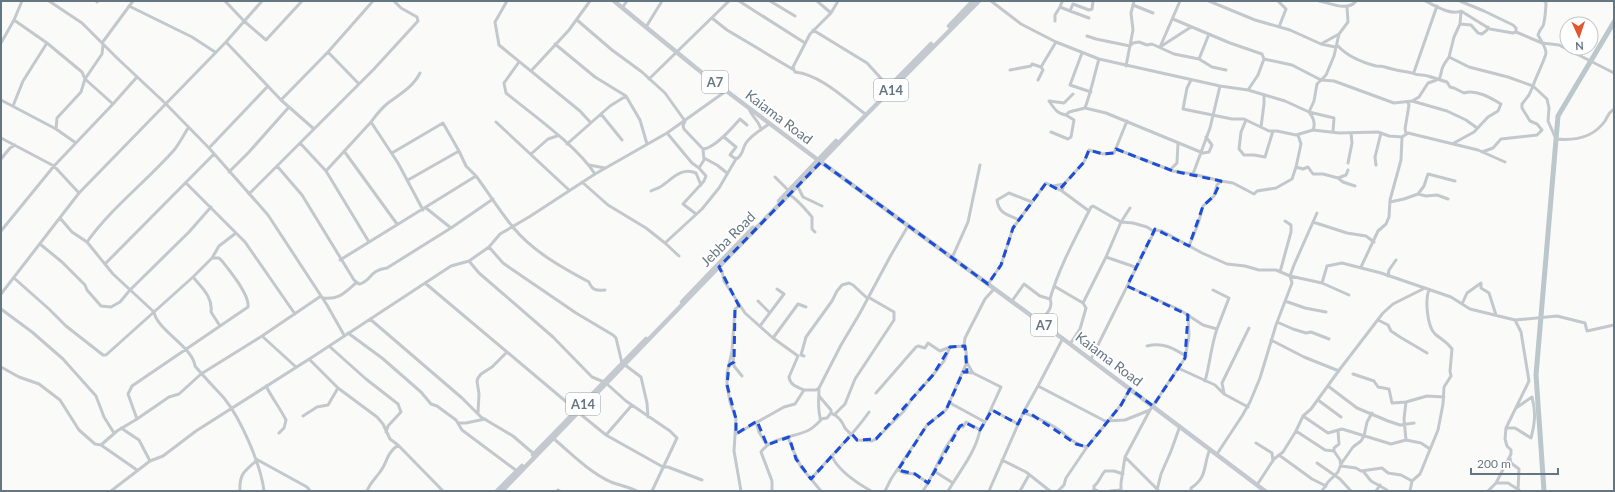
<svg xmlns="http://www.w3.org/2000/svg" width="1615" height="492" font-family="Lato,sans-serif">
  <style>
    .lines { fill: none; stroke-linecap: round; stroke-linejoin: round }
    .river { stroke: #bbc7cb; stroke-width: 5 }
    .minor { stroke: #c3c8cc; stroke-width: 3 }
    .highway { stroke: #c3c9ce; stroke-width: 4.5 }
    .marked { fill: none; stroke: #1d4ed8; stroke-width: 3; stroke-dasharray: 8 5; stroke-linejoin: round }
    .labels { text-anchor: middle; stroke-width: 4; stroke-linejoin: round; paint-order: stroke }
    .shield { fill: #fff; stroke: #939fa8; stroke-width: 1 }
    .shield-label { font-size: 13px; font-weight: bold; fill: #657683 }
    .street-label { font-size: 14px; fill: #657683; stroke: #fff }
  </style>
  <rect width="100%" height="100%" fill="#fafaf8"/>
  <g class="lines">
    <!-- river -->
    <path class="river" d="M1544,491L1536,375L1558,116L1614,22"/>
    <!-- minor -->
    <path class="minor" d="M49,1L82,23L117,58L165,103L209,148L268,215L327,305L344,335
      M225,1L244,21L266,40L302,1
      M507,1L495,22L499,45L580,111L591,123
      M739,1L805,43
      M770,1L795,16
      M817,1L831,13L838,1
      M991,1L1021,24L1056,42L1099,59L1220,86L1248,90L1258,75L1264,59L1262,54L1230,43L1173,19
      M1209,1L1255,20L1290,30L1321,44L1339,34L1334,56L1326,75L1317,84L1314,101L1309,112L1285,101L1248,90
      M1278,1L1286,9L1279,27
      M1319,1C1330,3 1348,12 1356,1
      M1425,1C1434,5 1451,16 1461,11L1490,29L1513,33L1516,32L1542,43L1559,45L1614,73
      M1460,1L1484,11L1513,25L1516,28V32
      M1544,1L1546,2C1546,6 1545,21 1543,26C1541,29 1539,31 1538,35C1540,39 1546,47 1546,53C1546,57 1535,79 1533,86L1547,99L1549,108L1548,121L1556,139C1575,141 1593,138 1605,121C1608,116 1608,113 1614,109
      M97,2L98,1
      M1133,5L1153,13
      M129,6L192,37L215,52
      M1060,7L1062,2L1061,1
      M622,8L627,1
      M1461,11L1460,24L1454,37L1449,57L1469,67L1508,77L1533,86L1529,95L1522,104V108L1530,121L1537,124L1542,130L1537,135L1501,139L1493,148L1482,152
      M831,13L810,34L793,67L795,72C821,75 844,98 864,113
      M712,18L727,30L794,70
      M1089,18L1070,11L1073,4L1089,10L1092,9L1093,1
      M14,20L47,43L82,72L85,79L113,104
      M577,20L612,50L642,72L665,93L685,121L683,126L684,129L703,149
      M1055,21V15L1060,7L1070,11
      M1460,24L1471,25L1478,33L1482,34L1487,30L1488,27
      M646,27L662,1
      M813,30L867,63L889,87
      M1339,34L1348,22L1347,7
      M1087,36L1096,39L1130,46L1133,43L1139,42L1147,45L1152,44L1174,54L1199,59L1212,67L1226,70
      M226,42L281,100L314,129
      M1,43L14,20L22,1
      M102,43L133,1
      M555,44L595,77L626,96L640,120L647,144
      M1321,44L1335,47L1338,46C1348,57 1361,62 1376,66C1379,66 1382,66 1385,67C1394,70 1402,71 1412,73L1414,72L1437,6
      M1160,47L1180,1
      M1160,47L1191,27
      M328,52L359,84
      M1082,53L1070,85L1091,92
      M1099,59C1094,76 1091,92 1085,108L1106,113L1203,153L1209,152L1212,145L1206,137
      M1199,59L1209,34
      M1264,59L1292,65L1321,80L1334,81L1394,103L1412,101L1447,111L1466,120L1477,128
      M519,62L504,83L506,93C533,115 577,146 595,174
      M1126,66L1133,30L1131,13L1134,1
      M1010,70L1031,66L1032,64L1041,67
      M531,71L569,30L590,1
      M1412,73C1418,76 1423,74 1428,76C1434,78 1440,80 1447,82L1450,87L1454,88L1464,93C1476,89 1491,98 1501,104L1498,111L1488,117L1474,132L1454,143
      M649,79L729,1
      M1038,80L1043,70L1041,67L1056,42
      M1191,80L1187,88L1183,109L1232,119H1244L1269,131H1277L1296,135L1313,130L1339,133L1378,132L1389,136L1402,137L1408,133L1478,150L1505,162
      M1073,94L1064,103L1049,101C1054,108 1057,114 1066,115L1069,112L1085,108
      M1,100L56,129L76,143
      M281,100L328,52L373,1
      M1412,101L1419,97L1428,83C1441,78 1439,82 1442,69C1443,65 1447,60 1449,57
      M13,106L23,81L47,43
      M749,108C751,117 760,121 761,130
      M601,114L622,140
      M1246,120L1241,132L1239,149L1244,155H1254L1265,157L1273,131
      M371,122C376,115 382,108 388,103C400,94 413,87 420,73
      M496,122L569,190
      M1261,127L1264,104V95
      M56,129L57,118L81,92L85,79L102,54L103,45
      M1313,130C1316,123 1313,117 1309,112L1334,118L1333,132
      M1051,132L1068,139L1071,137L1074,120L1066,115
      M667,133L692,163L699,168
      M1406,133L1405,129L1409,105L1408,103
      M1298,135L1301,144L1296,167L1303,169L1308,167L1313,174H1323L1338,178L1346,175L1348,170
      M1,138L54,166L79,193
      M300,143L326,171L369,242
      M567,144L610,106L626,96
      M209,148L268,86
      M1116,149L1173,171L1193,174
      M344,151L397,224
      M459,151L466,166L476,176
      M392,153L443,123L459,151L408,180
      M531,154L548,139L557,136
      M704,158L717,165L727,173
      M1,159L10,148L15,145
      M736,159C743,156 742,149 746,143C752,134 761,130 769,124
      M1348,163L1352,143L1351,133
      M589,165L605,168
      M1376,165L1375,157L1381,133
      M277,166L302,195L354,280L359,284C371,282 369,270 387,268L451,228
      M1170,170L1177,163L1178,143
      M326,171L371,122L398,163L423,210
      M229,172L249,152L289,107
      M775,177L789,191
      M1338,178L1343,182L1355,186
      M1221,181L1233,183L1254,194L1257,191L1276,188L1292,179L1296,167
      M582,182L608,205L646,228L665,243L702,209L719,188L736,159L730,155L736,147L724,137
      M186,183L245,242L295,314
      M1053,186L1064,184
      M798,187L803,197L822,206
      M651,191C655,189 660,188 663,185C673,178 682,167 696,173L701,185
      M1062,191L1064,184L1084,162L1089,150L1103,154L1114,153L1127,121
      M249,194L374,69L418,21L417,17L401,8L394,1
      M1418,194L1424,186L1428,174L1455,181
      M790,195C799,201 805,209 812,217V229L815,232
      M1390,202L1404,199L1418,194L1426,196L1437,195L1448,199
      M426,208L451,228L493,199
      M696,214L683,204L704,181L706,176L699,168L704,160L703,149C715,148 732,128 740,119L747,125
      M60,218L72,232L87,242L113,274L154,312C157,330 193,347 195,366C204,377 214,387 224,398C241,419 261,465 264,491
      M1019,220C1007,214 999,214 997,200L1009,193L1032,202
      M1313,222L1347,233L1366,236L1374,242
      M1,231L54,166L113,104L137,77
      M87,242C112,207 147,181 175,149C180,142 184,135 188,128
      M665,243L679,256
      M40,244L62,262L85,285L87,290L101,306L111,307L120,302L130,290L189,232L211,207
      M1189,246L1198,224L1203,206L1214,196L1217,185L1221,181L1193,174L1210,128L1220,86
      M489,247L503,263L513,270L576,313L613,335L616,338L622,363
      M1106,257L1121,222L1130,208
      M212,258L219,246L236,233
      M952,258L968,222L980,165
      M340,260L476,176C488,192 499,210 512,226C532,251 561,267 589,282C592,290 596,291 605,290
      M469,261L479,273L553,337L592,377L604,382
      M105,264L214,154
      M719,267L722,271L724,281L745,313L773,338L798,356L789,377C790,385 797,387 804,390
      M1361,267L1378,231L1386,224L1389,217L1390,200L1401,160L1402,137
      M1280,272L1291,232V225L1285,221
      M1388,276L1389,270L1396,260
      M193,277C202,288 213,297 211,312L220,326
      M14,278L49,309L66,326L103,355H106L193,277L212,258H219L222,261C230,271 250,295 248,307L132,386L128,394L137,419
      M425,283L576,410
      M1322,283L1349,295
      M988,284L1001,265L1013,228L1046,183L1062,191L1089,211
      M1054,286L1083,303L1086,308L1080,329L1070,344
      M1127,286L1180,310L1203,325L1217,329L1229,298L1213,290
      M1,294L79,193L226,42L262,1
      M323,298C339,300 344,293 356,283
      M758,301L770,313
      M1012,301L1024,284L1040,296L1050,299C1059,267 1076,237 1091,207L1093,206L1121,222L1133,223L1147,227L1153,231
      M1285,301L1305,308L1326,312
      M1083,303L1106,257L1135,267
      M1462,304L1467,293L1481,283V288L1489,293L1496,315
      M739,306L735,309L732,351L727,373V385L730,402L736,419L734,451L741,491
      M1,309L32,332L63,359L96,396L104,417L114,433
      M370,319L462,398L481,417L513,436L534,454
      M1378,320L1388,325L1391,331L1400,337L1427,353
      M1515,320L1557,316L1585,323L1587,331L1614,325
      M1040,322C1045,315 1054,308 1050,299
      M1277,322L1293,329L1306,333L1311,332L1329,339
      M760,326L784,294L777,289
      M348,333L382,358L421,392L431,404L437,406L456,420L462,430L517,471
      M262,336L296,367
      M773,338L798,304L806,307
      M1271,340L1304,357L1339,371
      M329,346L366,379L398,404L401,412L388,426L386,432
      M1147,346C1163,342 1173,348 1186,356
      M733,353L734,366L742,376
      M804,356L801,355L806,337L832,301L837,291L842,285L849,283L853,285L867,298
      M309,359L338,388L377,417L383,424L390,439L398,445L443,491
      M1091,359L1155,230L1162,231L1202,253L1227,264L1245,266L1259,270H1276L1290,276L1322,283L1327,266L1342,263L1381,273L1451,297L1470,309L1515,320L1521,332L1529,381L1506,428L1505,439L1507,446L1511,450V454L1496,483L1488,491
      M967,363L973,373
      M625,365L641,377L647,403L648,417
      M1,367L19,377L39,384L60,400L79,430L95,444L101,445L137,470
      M1178,368L1215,385L1224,394L1248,407
      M1353,374L1374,381L1378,387L1389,389L1392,403L1406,402
      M1205,381C1210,364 1211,346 1217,329
      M607,384L626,401L670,431L677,438L652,491
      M266,386C272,398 280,408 286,420L284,428L279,433
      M1038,386L1063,338
      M1328,386L1357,408L1388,421L1400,425L1414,423
      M876,393L916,347L918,346L925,348L928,343L940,351L950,347L964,346
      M1224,393L1222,383L1249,328
      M819,396L831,410V413C839,416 842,422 845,428C848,432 854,436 857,440L872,441L876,439L904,411L911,400L933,375L944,361L950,347
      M1318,400L1341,417
      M950,403L985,422L1001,387L973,373L963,372
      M632,405L606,435L663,467H668L702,480
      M992,410L1018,424
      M478,413L479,394L477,381L478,378L481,374L492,367L507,352
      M579,413L606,435
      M1023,413C1033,415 1055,426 1063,433C1071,439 1076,445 1087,447L1121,405L1130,389
      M835,414L845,404L855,379L894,320V312L868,297
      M303,416L317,407L328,405L338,388
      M1303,416L1328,433L1342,429L1391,444L1406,440L1421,443L1430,449
      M820,419L827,418L831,413
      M756,422L759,432L767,445
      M459,423H466L485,419
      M121,428L139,440L150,461
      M1506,428H1515L1531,438C1535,423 1536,412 1532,397L1516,408
      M1296,431L1325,450L1334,451L1340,460L1341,466L1356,468L1361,471L1382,468L1388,473L1401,475L1412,481
      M736,434L784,407L795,404L804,390H816L819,388L841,345L860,313L891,255L908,226
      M788,437L793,450L801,467L821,491
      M554,439C572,454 589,472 611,482C619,485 628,487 637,491
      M1406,440L1404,419L1406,402L1427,396L1444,397
      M1256,443L1272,453L1273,461
      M101,445L117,431L137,419L169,397L179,394L201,374L262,336L321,296
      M1334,451V448L1339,444L1338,430
      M1217,454L1242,416L1250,402L1260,378L1276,325L1292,283L1290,276L1294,265L1317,213
      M1279,455L1312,479L1326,486
      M832,456C838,471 857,483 871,491
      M1125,457L1158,490
      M1510,458L1511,463L1519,469L1518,490
      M256,459L307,487L310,491
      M1002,460L1026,472L1050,491
      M1317,463L1340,479L1351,491
      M898,470L904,473L915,474L928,483L923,491
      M934,471L946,447L960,426L963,427L966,422L980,430L985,422
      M1363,471L1371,481L1387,490V491
      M811,479C830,456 852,437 869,412
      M928,483L934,471L953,483L948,491
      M953,483C963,467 976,450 980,430
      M1496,483H1508L1519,490
      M1257,485L1274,459L1283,452L1296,431L1303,416L1311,409L1340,369L1383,313L1393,304L1423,289
      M1094,489V486C1100,482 1100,476 1105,471H1114L1123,474
      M1157,490L1161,474L1171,451L1180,426
      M111,491L150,461L163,456L196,431L314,356L451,266L469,261L489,247L500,234L529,217L595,174L667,133L726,91
      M240,491C239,475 244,471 256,461
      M367,491C370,483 375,479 380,472C388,462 385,455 398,445
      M557,491L558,490L560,491
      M772,491V481L761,452C771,437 793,438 809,430C813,428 817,424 821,420C817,411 819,399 819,388
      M885,491L891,479L927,425L946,410L967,362L966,351L964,346L965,338L985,299L994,289
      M989,491L1023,413L1038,386L1105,421L1125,420L1150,410
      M1020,491L1029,475
      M1058,491L1064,485L1066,478L1087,447
      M1093,491L1094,489L1098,491
      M1110,491L1121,490V483L1125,457L1150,410L1185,358L1189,336L1188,315
      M1191,491V488C1208,477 1203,465 1210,449
      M1322,491L1328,482L1338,472L1341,464L1353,447L1361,441L1364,436L1367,422L1372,413
      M1376,491L1380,485
      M1410,491L1412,481L1420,474L1438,430L1443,404L1444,387L1451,376L1450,371L1452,349C1446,341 1442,340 1435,334C1427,326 1425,300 1429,290"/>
    <!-- highway -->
    <path class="highway" d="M614,1L696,68L818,160
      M949,26L973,1
      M883,93L931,44
      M821,162L1070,344L1265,491
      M779,201L836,141
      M682,302L753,228
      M533,455L646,339
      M497,491L522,466
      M502,491L857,124L979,1"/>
  </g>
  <!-- marked area -->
  <path class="marked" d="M1116,149L1173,171L1221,181L1214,196L1203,206L1189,246L1155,229L1127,286L1188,315L1185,358L1153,406L1130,389L1121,405L1087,447L1076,444L1025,410L1018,424L992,410L980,430L966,423L960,426L928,483L915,474L898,470L927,425L946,410L963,372H967L965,346L950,347L933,375L876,439L857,440L852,434L811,479L796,459L789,437L767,445L757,421L736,434V419L727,385L729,365L734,362L735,309L739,306L719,267L821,162L988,284L1001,265L1013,228L1046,183L1059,190L1084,162L1089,150L1103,154L1114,153Z"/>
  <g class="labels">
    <!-- shield labels -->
    <g class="shield">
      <rect x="702" y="71" width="26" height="22" rx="3"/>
      <rect x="874" y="79" width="34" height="22" rx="3"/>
      <rect x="1031" y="314" width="26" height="22" rx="3"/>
      <rect x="566" y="393" width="34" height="22" rx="3"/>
    </g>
    <g class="shield-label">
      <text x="715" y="87">A7</text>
      <text x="891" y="95">A14</text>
      <text x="1044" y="330">A7</text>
      <text x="583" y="409">A14</text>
    </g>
    <!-- street labels -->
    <g class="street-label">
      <text transform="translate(779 117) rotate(37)" y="5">Kaiama Road</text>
      <text transform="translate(728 239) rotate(-45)" y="5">Jebba Road</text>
      <text transform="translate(1109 359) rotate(37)" y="5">Kaiama Road</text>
    </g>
  </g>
  <!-- border -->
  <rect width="1615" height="492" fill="none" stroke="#657683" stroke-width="4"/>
  <!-- north arrow -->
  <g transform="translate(1579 36) rotate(177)"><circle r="19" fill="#ffffff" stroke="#c1c8cd"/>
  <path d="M0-3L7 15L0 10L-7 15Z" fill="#e4572e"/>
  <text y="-6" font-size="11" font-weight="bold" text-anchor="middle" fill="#657683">N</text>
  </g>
  <!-- scale -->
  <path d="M1471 468v6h87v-6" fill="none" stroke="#657683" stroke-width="2"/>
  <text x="1477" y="468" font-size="12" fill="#657683" stroke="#ffffff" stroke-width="3" paint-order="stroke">200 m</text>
</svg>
